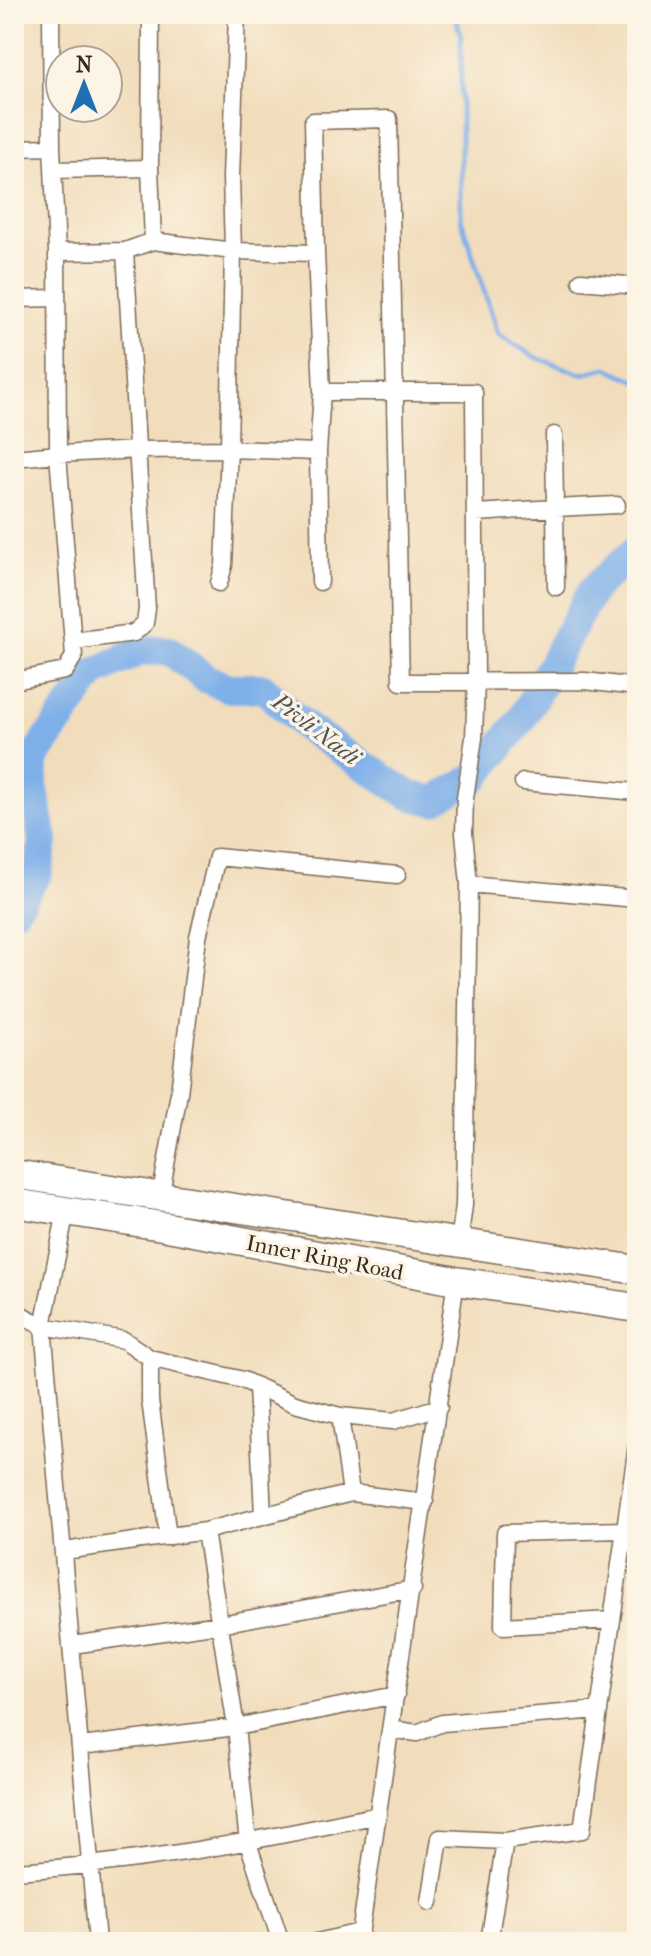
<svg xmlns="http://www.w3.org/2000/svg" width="651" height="1956" font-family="'IM FELL French Canon',serif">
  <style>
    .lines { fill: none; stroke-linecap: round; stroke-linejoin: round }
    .stream { stroke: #7dafe9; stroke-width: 5 }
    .river { stroke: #7dafe9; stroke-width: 30 }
    .minor-casing { stroke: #7b6955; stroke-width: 19 }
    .trunk-casing { stroke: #7b6955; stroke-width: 31 }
    .minor { stroke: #fff; stroke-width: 16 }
    .trunk { stroke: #fff; stroke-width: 28 }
    .labels { text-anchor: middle; stroke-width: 7; stroke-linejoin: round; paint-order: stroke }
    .street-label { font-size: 22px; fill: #3b2a1e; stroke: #fcf5e5 }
    .water-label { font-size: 24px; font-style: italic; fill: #4f525b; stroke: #fcf5e5 }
  </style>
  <rect width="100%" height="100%" fill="#fcf5e5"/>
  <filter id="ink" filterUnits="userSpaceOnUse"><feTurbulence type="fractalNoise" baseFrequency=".0125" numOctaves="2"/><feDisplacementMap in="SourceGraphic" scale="16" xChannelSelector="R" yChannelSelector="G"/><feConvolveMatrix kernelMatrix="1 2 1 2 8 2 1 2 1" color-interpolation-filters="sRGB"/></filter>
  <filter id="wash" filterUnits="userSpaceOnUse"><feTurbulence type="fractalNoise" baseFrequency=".006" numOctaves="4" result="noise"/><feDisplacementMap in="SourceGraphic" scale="32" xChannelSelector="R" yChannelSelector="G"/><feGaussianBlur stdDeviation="1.8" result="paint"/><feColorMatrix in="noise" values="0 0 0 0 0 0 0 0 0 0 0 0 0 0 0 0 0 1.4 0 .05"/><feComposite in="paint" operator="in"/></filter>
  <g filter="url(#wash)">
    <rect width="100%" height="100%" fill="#f1ddbc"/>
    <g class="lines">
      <!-- stream -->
      <path class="stream" d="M455,14L461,37V219L498,334L535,357L581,374L607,368L637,381"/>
      <!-- river -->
      <path class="river" d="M14,910L38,872L43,841L33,785V759L94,673L140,651L169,650L205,678L229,688H263L307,728L409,795L433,801L476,777L522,719L593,589L637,549"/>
    </g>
  </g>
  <g filter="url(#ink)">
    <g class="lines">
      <!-- minor casing -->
      <g class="minor-casing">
        <path id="minor" d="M237,14L231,177L233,251L316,253L322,392H474L476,681L474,738L465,798L464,833L469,884
          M14,148L52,147
          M53,170L150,168
          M153,241L233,251L229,449L318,452L322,392
          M57,252L125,251L153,241L150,168L151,14
          M316,253L313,121L389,119L401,682L585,681L637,687
          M581,281L637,286
          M14,299L57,298
          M318,452L320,582
          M14,458L58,454L57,252L52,147L51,14
          M476,513L555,508L554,435
          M556,587L555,508L617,505
          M73,641L134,633L145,623L147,609L125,251
          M14,681L65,671L74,656L58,454L139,450L229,449L224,565L219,583
          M523,782L637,792
          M160,1198L179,1093L198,937L217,857L397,875
          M66,1211L43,1326L97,1942
          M459,1243L464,1205L469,884L637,899
          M14,1311L43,1326L124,1340L150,1358L243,1380L295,1404L340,1416L351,1493
          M150,1358V1400L168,1537
          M257,1386L263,1516
          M340,1416L393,1421L439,1407
          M205,1531L236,1727L248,1843L281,1942
          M64,1551L205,1531L351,1493L425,1502
          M612,1620L503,1626L505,1533L624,1530
          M72,1645L220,1624L413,1589
          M391,1729L417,1733L442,1723L599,1710
          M81,1746L236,1727L396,1695
          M14,1871C137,1864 257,1841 378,1815
          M430,1902L440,1838L505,1841
          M317,1942L360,1932
          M359,1942L456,1281
          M489,1942L505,1841L582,1830L637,1445"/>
      </g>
      <!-- trunk casing -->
      <g class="trunk-casing">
        <path id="trunk" d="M14,1174L637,1270
          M14,1203L162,1226L456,1281L637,1308"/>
      </g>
      <!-- minor -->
      <use href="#minor" class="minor"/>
      <!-- trunk -->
      <use href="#trunk" class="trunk"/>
    </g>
  </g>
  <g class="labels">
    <!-- street labels -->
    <g class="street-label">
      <text transform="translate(325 1257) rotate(11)" y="8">Inner Ring Road</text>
    </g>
    <!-- water labels -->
    <g class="water-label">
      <text transform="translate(316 729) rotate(37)" y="8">Pivli Nadi</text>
    </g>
  </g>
  <!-- margin -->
  <rect width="651" height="1956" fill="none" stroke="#fcf5e5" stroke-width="48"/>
  <!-- north arrow -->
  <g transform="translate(84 84)"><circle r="38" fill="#fcf5e5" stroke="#afa495" stroke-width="2"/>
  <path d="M0-6L14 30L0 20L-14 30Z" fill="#1f6fb2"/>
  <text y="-12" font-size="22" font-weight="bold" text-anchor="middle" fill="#3b2a1e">N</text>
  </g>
</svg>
